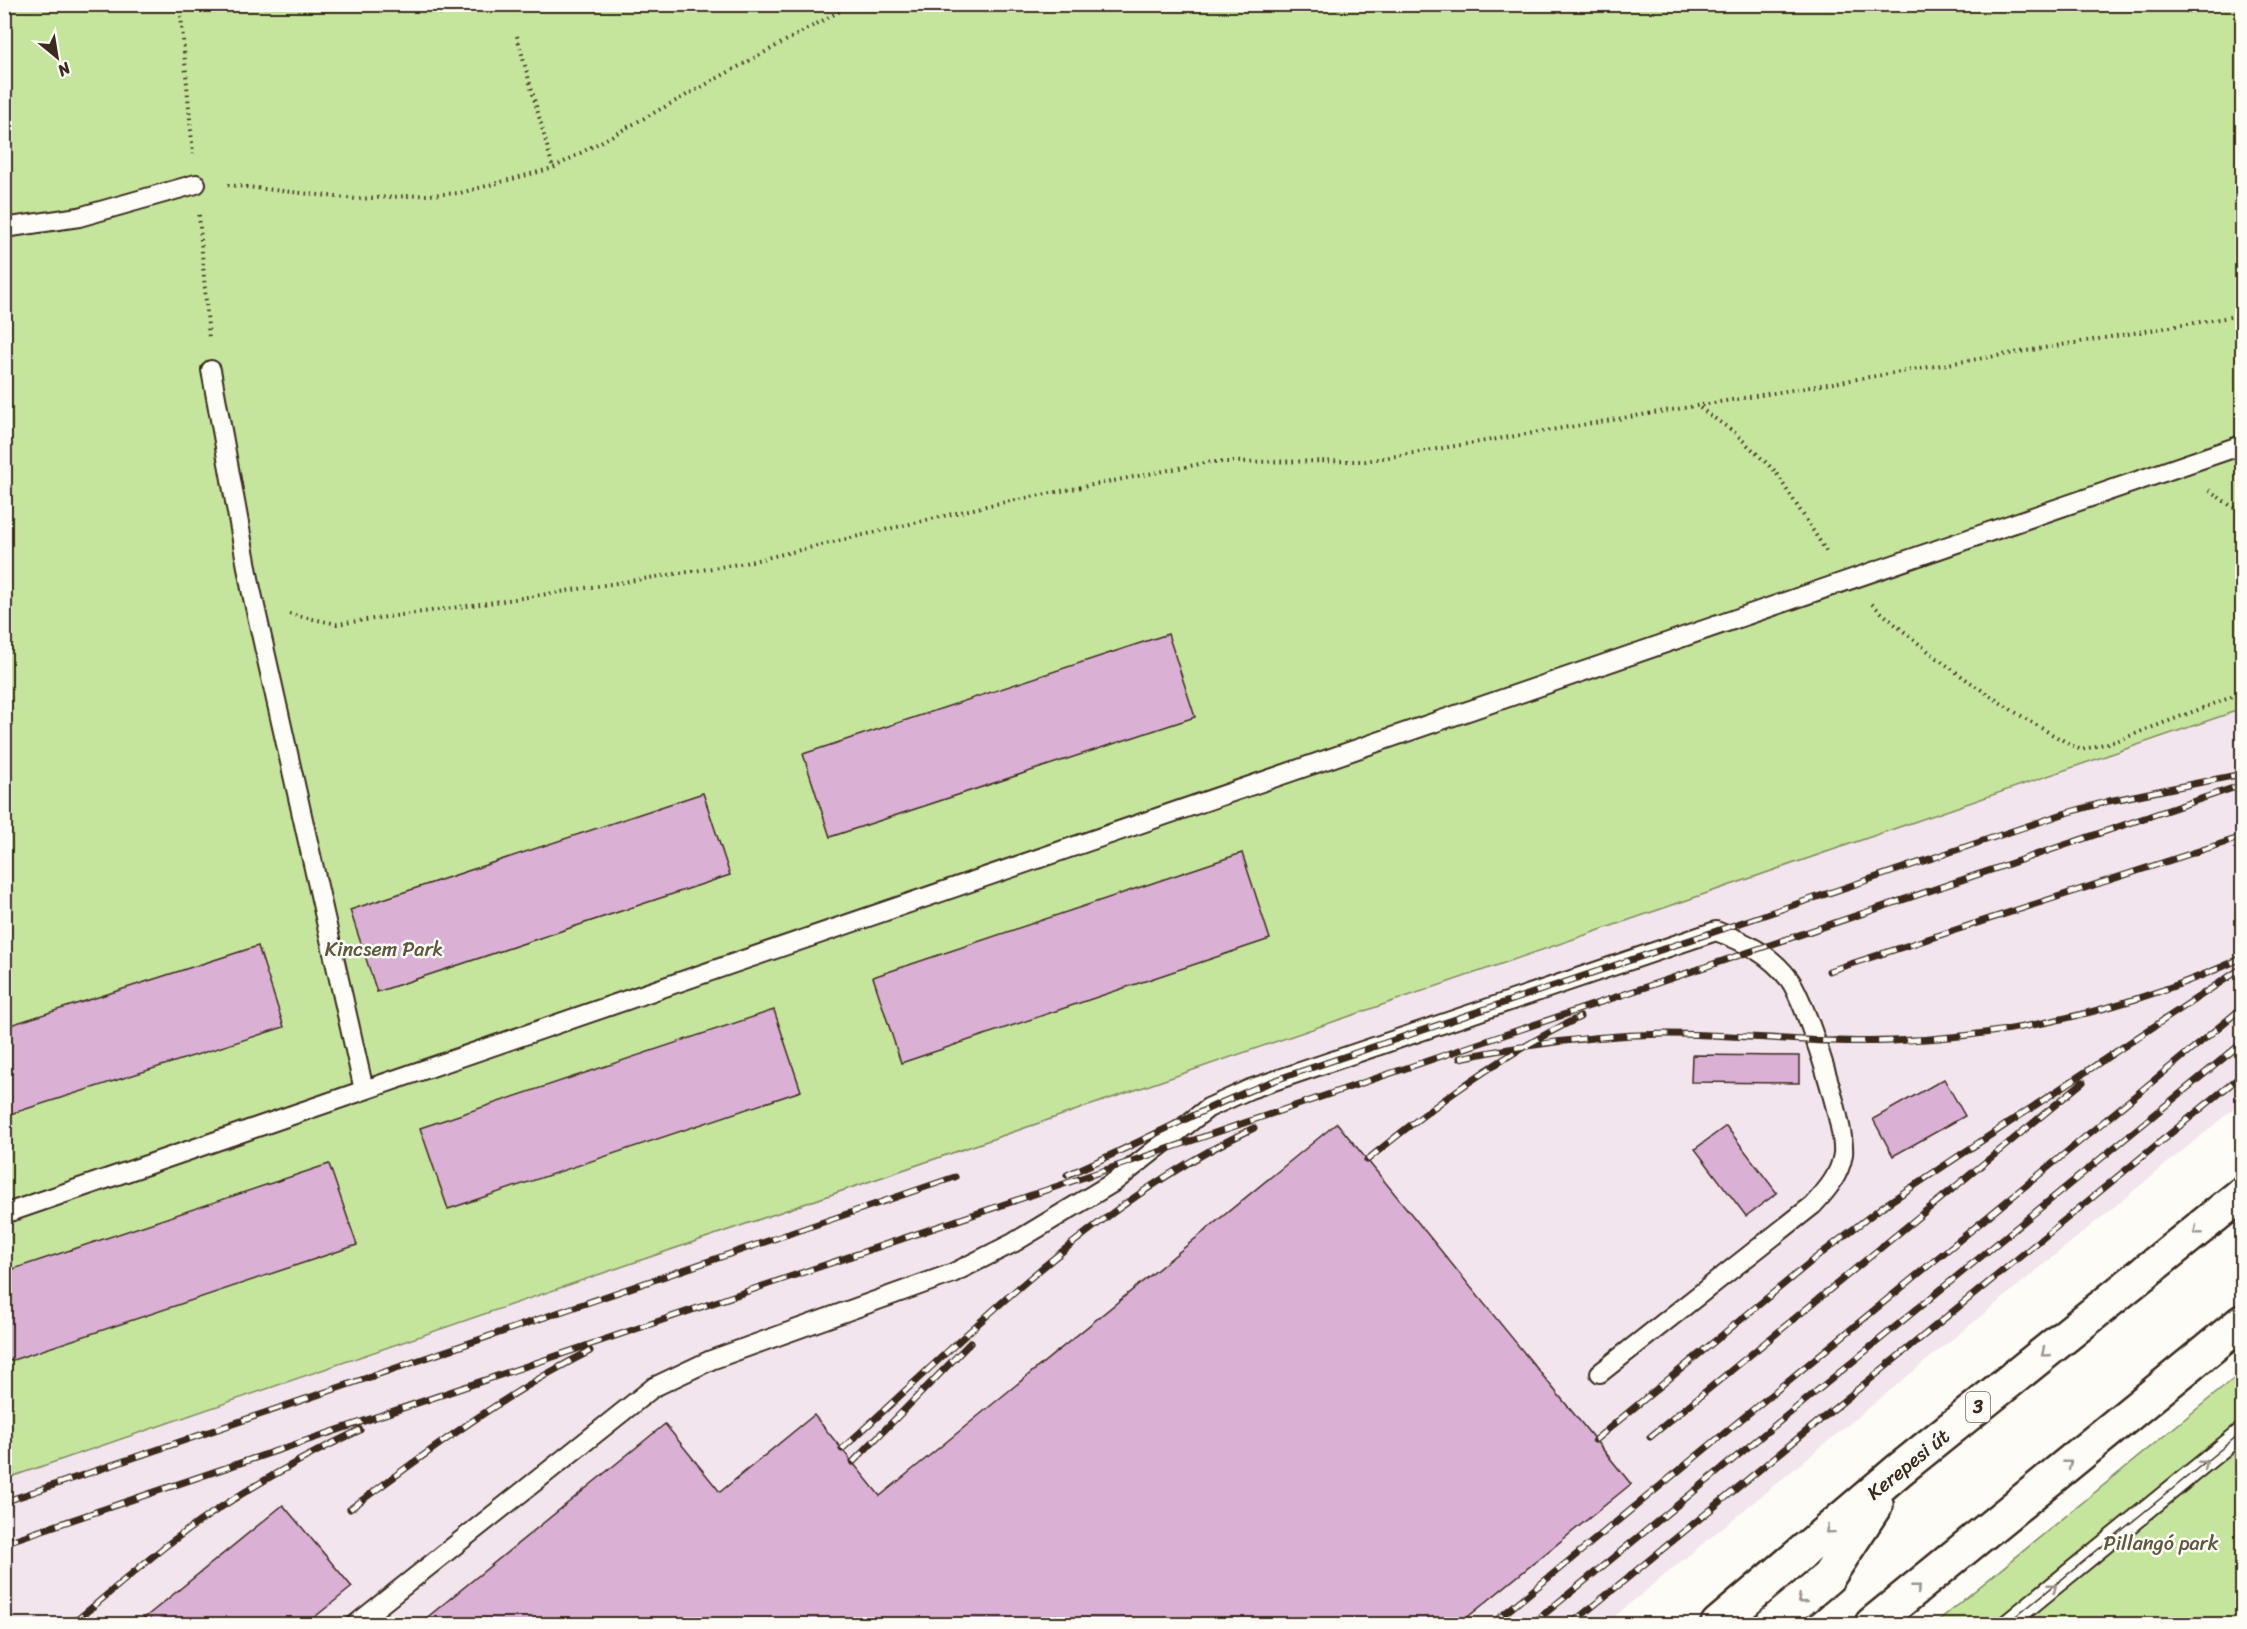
<svg xmlns="http://www.w3.org/2000/svg" width="2247" height="1629" font-family="Sriracha,sans-serif">
  <style>
    .built { fill: #f2e5ed }
    .green { fill: #c5e59d; stroke: #80885e; stroke-width: 1.5 }
    .building { fill: #dab0d5; stroke: #3b2a1e; stroke-width: 1.5 }
    .lines { fill: none; stroke-linecap: round; stroke-linejoin: round }
    .service-casing { stroke: #3b2a1e; stroke-width: 22 }
    .primary-casing { stroke: #3b2a1e; stroke-width: 38 }
    .path { stroke: #3b2a1e; stroke-width: 4; stroke-dasharray: 1.5 4.5; stroke-linecap: butt }
    .service { stroke: #fdfcf7; stroke-width: 18 }
    .primary { stroke: #fdfcf7; stroke-width: 33 }
    .tram { stroke: #3b2a1e; stroke-width: 1.5 }
    .rail-casing { stroke: #3b2a1e; stroke-width: 7 }
    .rail { stroke: #fdfcf7; stroke-width: 4.5; stroke-dasharray: 14; stroke-linecap: butt }
    .oneway { stroke: #9c938a }
    .labels { text-anchor: middle; stroke-width: 5; stroke-linejoin: round; paint-order: stroke }
    .shield { fill: #fdfcf7; stroke: #75695f; stroke-width: 1.5 }
    .shield-label { font-size: 18px; font-weight: bold; fill: #3b2a1e }
    .park-label { font-size: 20px; fill: #5e593e; stroke: #fdfcf7 }
    .street-label { font-size: 20px; fill: #3b2a1e; stroke: #fdfcf7 }
  </style>
  <rect width="100%" height="100%" fill="#fdfcf7"/>
  <filter id="ink" filterUnits="userSpaceOnUse"><feTurbulence type="fractalNoise" baseFrequency=".0167" numOctaves="2"/><feDisplacementMap in="SourceGraphic" scale="12" xChannelSelector="R" yChannelSelector="G"/><feConvolveMatrix kernelMatrix="1 2 1 2 8 2 1 2 1" color-interpolation-filters="sRGB"/></filter>
  <g filter="url(#ink)">
    <!-- built -->
    <path class="built" d="M2242,709V1102L1605,1624H5L4,1479Z"/>
    <!-- green -->
    <path class="green" d="M4,5H2242V709L5,1479Z
      M2242,1372V1624H1934Z"/>
    <!-- building -->
    <path class="building" d="M1168,634L1195,717L830,837L803,754Z
      M703,793L730,875L377,992L350,910Z
      M1242,853L1270,939L901,1063L873,977Z
      M258,946L284,1027L4,1116V1027Z
      M774,1010L801,1091L448,1209L420,1128Z
      M1692,1055L1799,1056V1083L1691,1082Z
      M1944,1079L1965,1116L1893,1156L1873,1119Z
      M1337,1123L1631,1484L1459,1624H419L665,1424L720,1492L814,1415L880,1496Z
      M1726,1126L1777,1193L1746,1216L1695,1149Z
      M329,1164L357,1245L4,1363V1272Z
      M283,1505L352,1587L306,1624H137Z"/>
    <g class="lines">
      <!-- service casing -->
      <g class="service-casing">
        <path id="service" d="M4,228L79,217L196,184
          M211,370L251,589L364,1090
          M4,1214L2242,445
          M356,1624L654,1387L711,1360L953,1273L1013,1243L1114,1182L1208,1108L1250,1089L1716,931C1745,942 1770,954 1789,979C1806,1001 1846,1127 1843,1154C1840,1175 1827,1190 1813,1205L1600,1373
          M2007,1624L2242,1432"/>
      </g>
      <!-- primary casing -->
      <g class="primary-casing">
        <path id="primary" d="M1718,1624L1899,1470L2242,1194
          M1772,1624L1828,1577L1876,1504
          M1872,1624L2242,1322"/>
      </g>
      <!-- path -->
      <path class="path" d="M180,4L193,154
        M517,36L553,168
        M228,185L356,199L460,193L553,168L853,4
        M199,215L209,339
        M1700,408L1734,432L1775,471L1828,554
        M2209,490L2242,514
        M1872,604C1933,659 2008,712 2081,750L2119,740L2242,693
        M289,614L337,624L502,601L745,563L990,505L1210,462L1365,461L2242,315"/>
      <!-- service -->
      <use href="#service" class="service"/>
      <!-- primary -->
      <use href="#primary" class="primary"/>
      <!-- tram -->
      <path class="tram" d="M2007,1624L2242,1432"/>
      <!-- rail casing -->
      <g class="rail-casing">
        <path id="rail" d="M1829,971L2242,837
          M1460,1058C1527,1044 1597,1035 1666,1034C1742,1034 1817,1044 1892,1041C2012,1037 2134,1008 2242,958
          M1367,1160C1433,1106 1502,1054 1580,1017
          M1067,1175C1141,1143 1211,1103 1287,1076L2063,814L2109,801L2242,774
          M1650,1437L2083,1082
          M1595,1440L1813,1260L1882,1207L2242,968
          M842,1449C971,1332 1094,1203 1254,1128
          M853,1462L971,1342
          M4,1502L955,1177
          M350,1509C428,1452 504,1394 590,1351
          M4,1543L2242,785
          M72,1624C104,1598 135,1570 167,1545C227,1500 292,1462 360,1430
          M1492,1624L2242,1008
          M1532,1624L2242,1043
          M1571,1624L2242,1075"/>
      </g>
      <!-- rail -->
      <use href="#rail" class="rail"/>
    </g>
    <!-- one-way arrows -->
    <defs><path id="oneway-chevron" d="M-2-3.5L2.5 0L-2 3.5" fill="none" stroke-width="1.6" stroke-linecap="round" stroke-linejoin="round" transform="scale(1.5)"/></defs>
    <g class="oneway">
      <use href="#oneway-chevron" transform="translate(2197 1231) rotate(141)"/>
      <use href="#oneway-chevron" transform="translate(2045 1353) rotate(141)"/>
      <use href="#oneway-chevron" transform="translate(2068 1464) rotate(-39)"/>
      <use href="#oneway-chevron" transform="translate(2204 1464) rotate(-39)"/>
      <use href="#oneway-chevron" transform="translate(1829 1530) rotate(140)"/>
      <use href="#oneway-chevron" transform="translate(2053 1587) rotate(-39)"/>
      <use href="#oneway-chevron" transform="translate(1917 1588) rotate(-39)"/>
      <use href="#oneway-chevron" transform="translate(1801 1600) rotate(139)"/>
    </g>
  </g>
  <g class="labels">
    <!-- shield labels -->
    <rect class="shield" x="1966" y="1392" width="24" height="30" rx="4.5"/>
    <g class="shield-label">
      <text x="1978" y="1413">3</text>
    </g>
    <!-- park labels -->
    <g class="park-label">
      <text x="384" y="956">Kincsem Park</text>
      <text x="2161" y="1550">Pillangó park</text>
    </g>
    <!-- street labels -->
    <g class="street-label">
      <text transform="translate(1908 1464) rotate(-39)" y="7">Kerepesi út</text>
    </g>
  </g>
  <!-- margin -->
  <rect width="2247" height="1629" fill="none" stroke="#fdfcf7" stroke-width="24"/>
  <rect x="12" y="12" width="2223" height="1605" fill="none" stroke="#3b2a1e" stroke-width="2" filter="url(#ink)"/>
  <!-- north arrow -->
  <g transform="translate(57 57) rotate(150)" stroke="#fdfcf7" stroke-width="4.5" paint-order="stroke">
  <path d="M0-4.5L10 22L0 15L-10 22Z" fill="#3b2a1e"/>
  <text y="-9" font-size="16" font-weight="bold" text-anchor="middle" fill="#3b2a1e">N</text>
  </g>
</svg>
